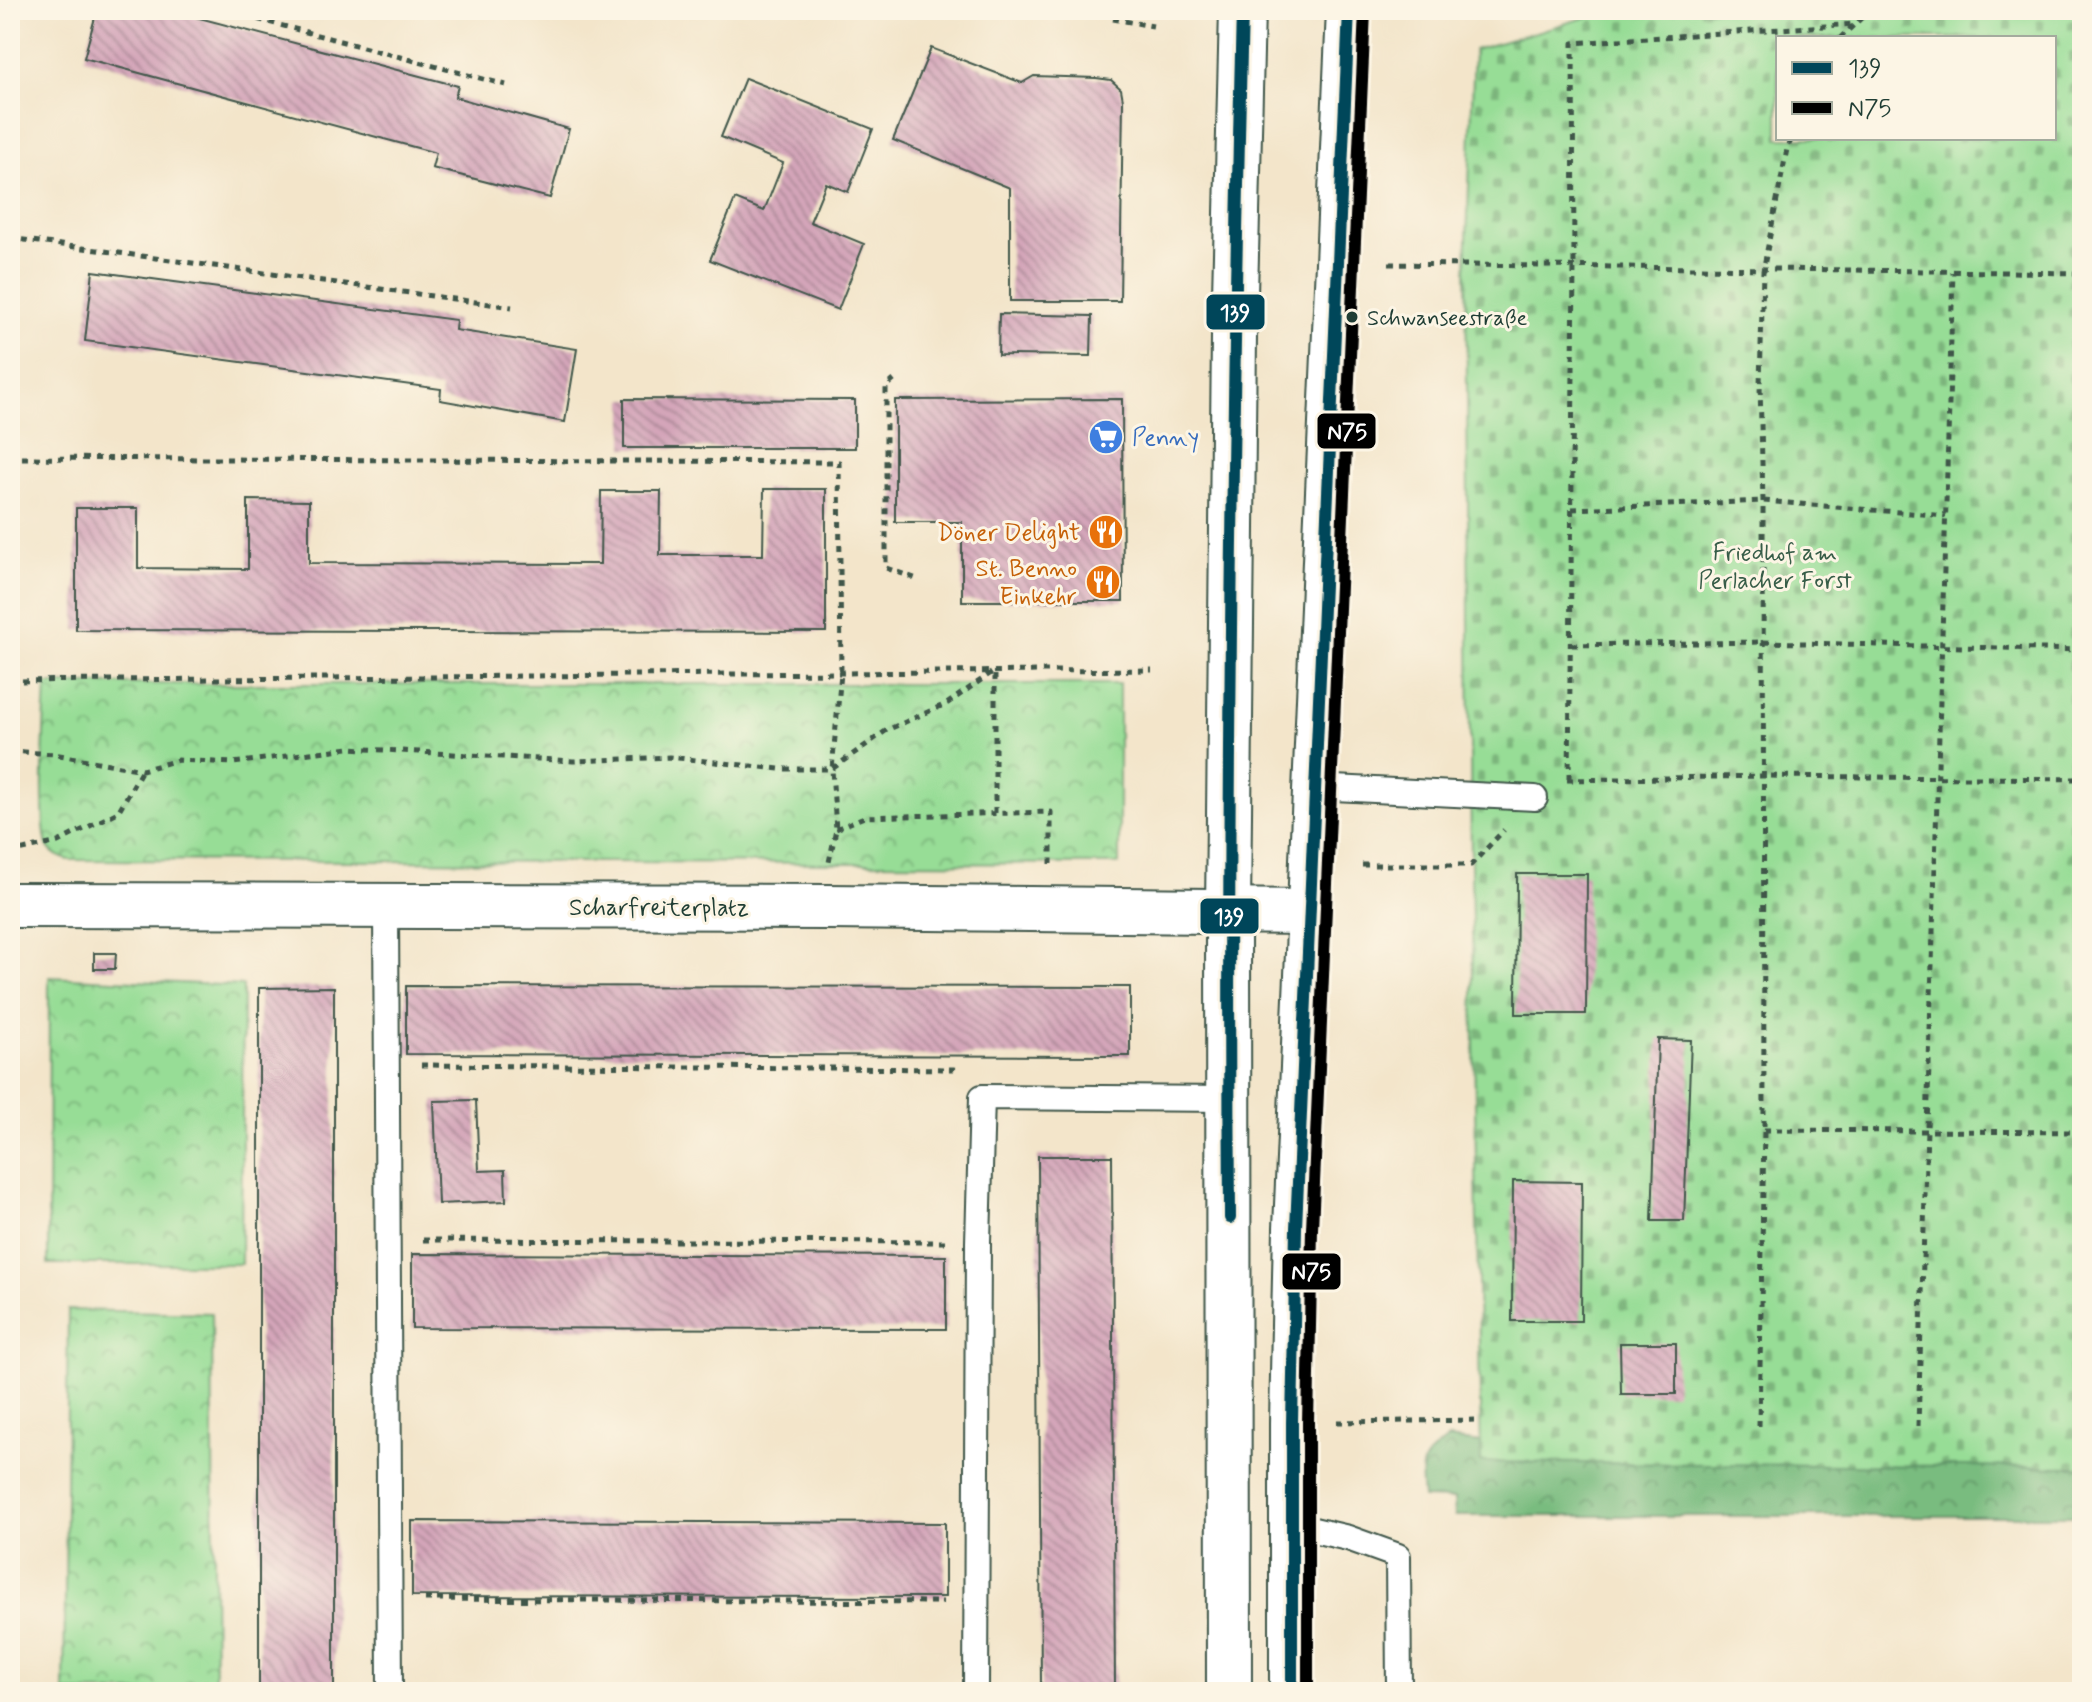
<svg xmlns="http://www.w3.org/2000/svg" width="2092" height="1702" font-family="Mynerve,sans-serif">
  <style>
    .forest { fill: url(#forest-crowns); stroke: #4c7c5a; stroke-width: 2 }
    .cemetery { fill: url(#cemetery-stones); stroke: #5b8d65; stroke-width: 2; fill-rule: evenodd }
    .park { fill: url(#park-crowns); stroke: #5b8d65; stroke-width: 2 }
    .building { fill: url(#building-back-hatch) }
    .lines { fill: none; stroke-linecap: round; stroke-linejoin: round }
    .lane-casing { stroke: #3f564a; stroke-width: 28 }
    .street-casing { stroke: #3f564a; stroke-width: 48 }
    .secondary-casing { stroke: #3f564a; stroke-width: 48 }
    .path { stroke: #3f564a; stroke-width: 5; stroke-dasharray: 6 6; stroke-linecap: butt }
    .lane { stroke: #fff; stroke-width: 24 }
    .street { stroke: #fff; stroke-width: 44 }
    .secondary { stroke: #fff; stroke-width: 44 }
    .bus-1-casing { stroke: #fcf5e5; stroke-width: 18 }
    .bus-2-casing { stroke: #fcf5e5; stroke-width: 18 }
    .bus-1 { stroke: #00465a; stroke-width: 12 }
    .bus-2 { stroke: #000; stroke-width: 12 }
    .bus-dot { fill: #1f3d34; stroke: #fcf5e5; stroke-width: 3 }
    .labels { text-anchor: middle; stroke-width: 6; stroke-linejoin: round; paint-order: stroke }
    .bus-label { font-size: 22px; fill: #1f3d34; stroke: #fcf5e5; text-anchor: start }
    .shop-label { font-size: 24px; fill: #366cbe; stroke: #fcf5e5; text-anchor: start }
    .food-label { font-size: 24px; fill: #c56008; stroke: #fcf5e5; text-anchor: end }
    .park-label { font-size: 24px; fill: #375d48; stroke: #fcf5e5 }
    .street-label { font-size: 24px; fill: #1f3d34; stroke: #fcf5e5 }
    .line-badge { stroke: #fcf5e5; stroke-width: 3 }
    .badge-label { font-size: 22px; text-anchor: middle; font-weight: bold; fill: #fff }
  </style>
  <defs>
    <pattern id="forest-crowns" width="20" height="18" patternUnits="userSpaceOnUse" patternTransform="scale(2)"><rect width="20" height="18" fill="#79bc7f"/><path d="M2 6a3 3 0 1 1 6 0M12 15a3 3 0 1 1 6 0" fill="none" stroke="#639a69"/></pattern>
    <pattern id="cemetery-stones" width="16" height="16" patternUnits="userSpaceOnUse" patternTransform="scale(2)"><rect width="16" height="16" fill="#97dd96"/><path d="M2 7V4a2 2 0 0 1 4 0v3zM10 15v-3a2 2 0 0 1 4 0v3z" fill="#7bb47b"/></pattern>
    <pattern id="park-crowns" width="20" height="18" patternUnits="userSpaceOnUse" patternTransform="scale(2)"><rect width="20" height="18" fill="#97dd96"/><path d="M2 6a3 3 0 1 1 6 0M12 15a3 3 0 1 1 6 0" fill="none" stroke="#7bb47b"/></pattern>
    <pattern id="building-back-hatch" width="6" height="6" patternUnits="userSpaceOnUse" patternTransform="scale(2)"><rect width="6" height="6" fill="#d4a5b9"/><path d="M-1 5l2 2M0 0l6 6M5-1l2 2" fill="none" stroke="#ab8897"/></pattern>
  </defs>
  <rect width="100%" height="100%" fill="#fcf5e5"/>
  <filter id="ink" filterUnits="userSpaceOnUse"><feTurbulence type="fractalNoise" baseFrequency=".0125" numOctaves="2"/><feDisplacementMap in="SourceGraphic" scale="16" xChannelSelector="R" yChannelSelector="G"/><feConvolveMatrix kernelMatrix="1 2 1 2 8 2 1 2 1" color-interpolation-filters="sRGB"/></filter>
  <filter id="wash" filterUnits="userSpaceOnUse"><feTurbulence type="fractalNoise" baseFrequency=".006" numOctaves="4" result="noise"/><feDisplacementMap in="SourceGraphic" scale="32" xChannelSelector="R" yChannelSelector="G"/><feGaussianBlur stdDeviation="1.8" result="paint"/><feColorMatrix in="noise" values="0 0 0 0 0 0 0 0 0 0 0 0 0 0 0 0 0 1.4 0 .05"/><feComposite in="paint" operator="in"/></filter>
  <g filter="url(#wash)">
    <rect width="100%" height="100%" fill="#f3e5ca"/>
    <!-- forest -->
    <path class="forest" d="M1448,1439L1481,1443L1482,1462L2082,1467V1516H1455L1454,1499L1423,1498C1420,1462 1418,1461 1448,1439Z"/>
    <!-- cemetery -->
    <path class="cemetery" d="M1611,10H2082V1467L1481,1462L1471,865L1466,267L1474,50ZM1778,38H2054V138H1778Z"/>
    <!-- park -->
    <path class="park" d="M46,684H1119V864L69,860C61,858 53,855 48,847C38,829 45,711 46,684Z
      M49,977L243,986L241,1264H48Z
      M68,1310L212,1313L215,1692H64Z"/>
    <g id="blocks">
      <!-- building -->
      <path class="building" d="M97,10H169L458,86L455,97L569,129L550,198L432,168L436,153L84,58Z
        M931,48L1022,83L1034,76L1096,78L1111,80L1121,89L1123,100L1120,301H1010V188L893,140Z
        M745,78L873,129L848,192L826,183L810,222L864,244L838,310L710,260L735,199L764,211L783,163L721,137Z
        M93,271L456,320L455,330L577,349L565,422L440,400L441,389L85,341Z
        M999,314L1092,316L1091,356L998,355Z
        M624,399L855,400V448H624Z
        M1122,399L1123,601H962V522H895V400Z
        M764,489H826V632L76,630V508H138V568L248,569V500L309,501V563L600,564L601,491H661L660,555H763Z
        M1517,874H1587L1586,1014H1516Z
        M94,953H116L115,969H94Z
        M406,986L1130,987V1056L406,1054Z
        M334,987V1692H259V988Z
        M1658,1039L1691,1040L1684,1221H1652Z
        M476,1100L479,1171L505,1170L506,1201L438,1204L434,1101Z
        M1038,1156H1112L1115,1692H1041Z
        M1513,1181L1582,1182L1581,1321H1512Z
        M412,1254L946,1256V1329L412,1328Z
        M1620,1343H1676V1394H1621Z
        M412,1521L945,1523V1597L412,1596Z"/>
    </g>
  </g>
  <g filter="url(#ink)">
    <use href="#blocks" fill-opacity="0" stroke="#3f564a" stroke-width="2"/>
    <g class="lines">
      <!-- lane casing -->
      <g class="lane-casing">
        <path id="lane" d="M1314,787L1535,798
          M386,907L390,1692
          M1292,1525L1348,1538L1398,1556L1399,1692
          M976,1692L978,1242L982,1097L1230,1099"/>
      </g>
      <!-- street casing -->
      <g class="street-casing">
        <path id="street" d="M10,905L828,907L1308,912"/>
      </g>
      <!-- secondary casing -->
      <g class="secondary-casing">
        <path id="secondary" d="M1229,1692L1228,911L1234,336L1242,10
          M1292,1692V1423L1296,1228L1349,10"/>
      </g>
      <!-- path -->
      <path class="path" d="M223,10L506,85
        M1113,19L1153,26
        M1840,38L1870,10
        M10,238L512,307
        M1389,264L2082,273
        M894,380L886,387V568L920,580
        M10,458L839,462L841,673L832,769L836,830L829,862
        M1572,509L1763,501L1946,516
        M1572,645L1763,642L2082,650
        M10,681L1152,670
        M10,751L54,754L142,770L178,760L233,763L349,748L573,761L669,757L779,769H832L887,730L948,703L994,671
        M1569,779L1574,267L1573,43L1855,24
        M1567,780L1762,776L2082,779
        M995,813V672
        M836,829L864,817L1051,812V864
        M10,853L58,842L118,812L142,770
        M1362,865H1471L1504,830
        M421,1065L954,1069L957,1072
        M1764,1130L2082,1132
        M423,1240L945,1242
        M1337,1422L1480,1420
        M1759,1426L1764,1130L1763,501L1760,385L1763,271L1787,149L1792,138
        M1918,1426L1953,272
        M425,1599L943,1602"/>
      <!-- lane -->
      <use href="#lane" class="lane"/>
      <!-- street -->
      <use href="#street" class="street"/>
      <!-- secondary -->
      <use href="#secondary" class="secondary"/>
      <!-- bus-1 casing -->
      <g class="bus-1-casing">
        <path id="bus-1" d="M1230,1218C1227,815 1232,413 1242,10
          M1292,1692V1423L1296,1228L1349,10"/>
      </g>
      <!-- bus-2 casing -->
      <g class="bus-2-casing">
        <path id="bus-2" d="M1308,1692V1423L1312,1229L1365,11"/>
      </g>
      <!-- bus-1 -->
      <use href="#bus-1" class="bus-1"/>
      <!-- bus-2 -->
      <use href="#bus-2" class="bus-2"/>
    </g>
  </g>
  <!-- icons -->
  <defs>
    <g id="supermarket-disc" transform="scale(1.8)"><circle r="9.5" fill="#3f7fe0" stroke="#fcf5e5"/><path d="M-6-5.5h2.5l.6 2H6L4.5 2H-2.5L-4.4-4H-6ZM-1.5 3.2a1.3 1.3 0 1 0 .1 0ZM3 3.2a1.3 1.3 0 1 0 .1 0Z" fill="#fff"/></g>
    <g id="restaurant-disc" transform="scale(1.8)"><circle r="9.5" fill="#e8710a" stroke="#fcf5e5"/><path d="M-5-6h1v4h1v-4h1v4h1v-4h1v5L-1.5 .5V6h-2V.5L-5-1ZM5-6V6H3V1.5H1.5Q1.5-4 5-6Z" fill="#fff"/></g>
  </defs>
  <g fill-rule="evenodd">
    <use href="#supermarket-disc" x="1106" y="437"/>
    <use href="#restaurant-disc" x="1106" y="532"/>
    <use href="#restaurant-disc" x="1103" y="582"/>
  </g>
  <!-- markers -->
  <circle class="bus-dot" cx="1352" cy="317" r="7"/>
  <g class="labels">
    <!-- bus labels -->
    <g class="bus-label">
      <text x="1367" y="325">Schwanseestraße</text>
    </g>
    <!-- shop labels -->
    <g class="shop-label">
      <text x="1132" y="445">Penny</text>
    </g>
    <!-- food labels -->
    <g class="food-label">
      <text x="1080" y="540">Döner Delight</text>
      <text x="1077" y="576">St. Benno<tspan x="1077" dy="28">Einkehr</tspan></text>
    </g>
    <!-- park labels -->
    <g class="park-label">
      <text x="1775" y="560">Friedhof am<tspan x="1775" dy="28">Perlacher Forst</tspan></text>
    </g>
    <!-- street labels -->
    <g class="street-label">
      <text x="659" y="915">Scharfreiterplatz</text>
    </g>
  </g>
  <g class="line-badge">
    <rect x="1205" y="293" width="61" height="38" rx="8" fill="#00465a"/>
    <rect x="1316" y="412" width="61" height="38" rx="8" fill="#000"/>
    <rect x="1199" y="897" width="61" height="38" rx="8" fill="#00465a"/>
    <rect x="1281" y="1252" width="61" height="39" rx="8" fill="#000"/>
  </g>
  <g class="badge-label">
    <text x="1235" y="320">139</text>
    <text x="1347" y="439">N75</text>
    <text x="1229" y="924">139</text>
    <text x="1311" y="1279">N75</text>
  </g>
  <!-- margin -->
  <rect width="2092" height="1702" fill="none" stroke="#fcf5e5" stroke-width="40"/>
  <!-- legend -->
  <rect x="1776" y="36" width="280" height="104" fill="#fcf5e5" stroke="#a4ab9e" stroke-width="2"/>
  <rect x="1792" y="62" width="40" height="12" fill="#00465a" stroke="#a4ab9e" stroke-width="2"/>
  <text x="1848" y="76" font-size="24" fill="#1f3d34">139</text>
  <rect x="1792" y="102" width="40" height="12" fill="#000000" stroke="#a4ab9e" stroke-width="2"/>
  <text x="1848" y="116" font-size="24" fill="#1f3d34">N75</text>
</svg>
